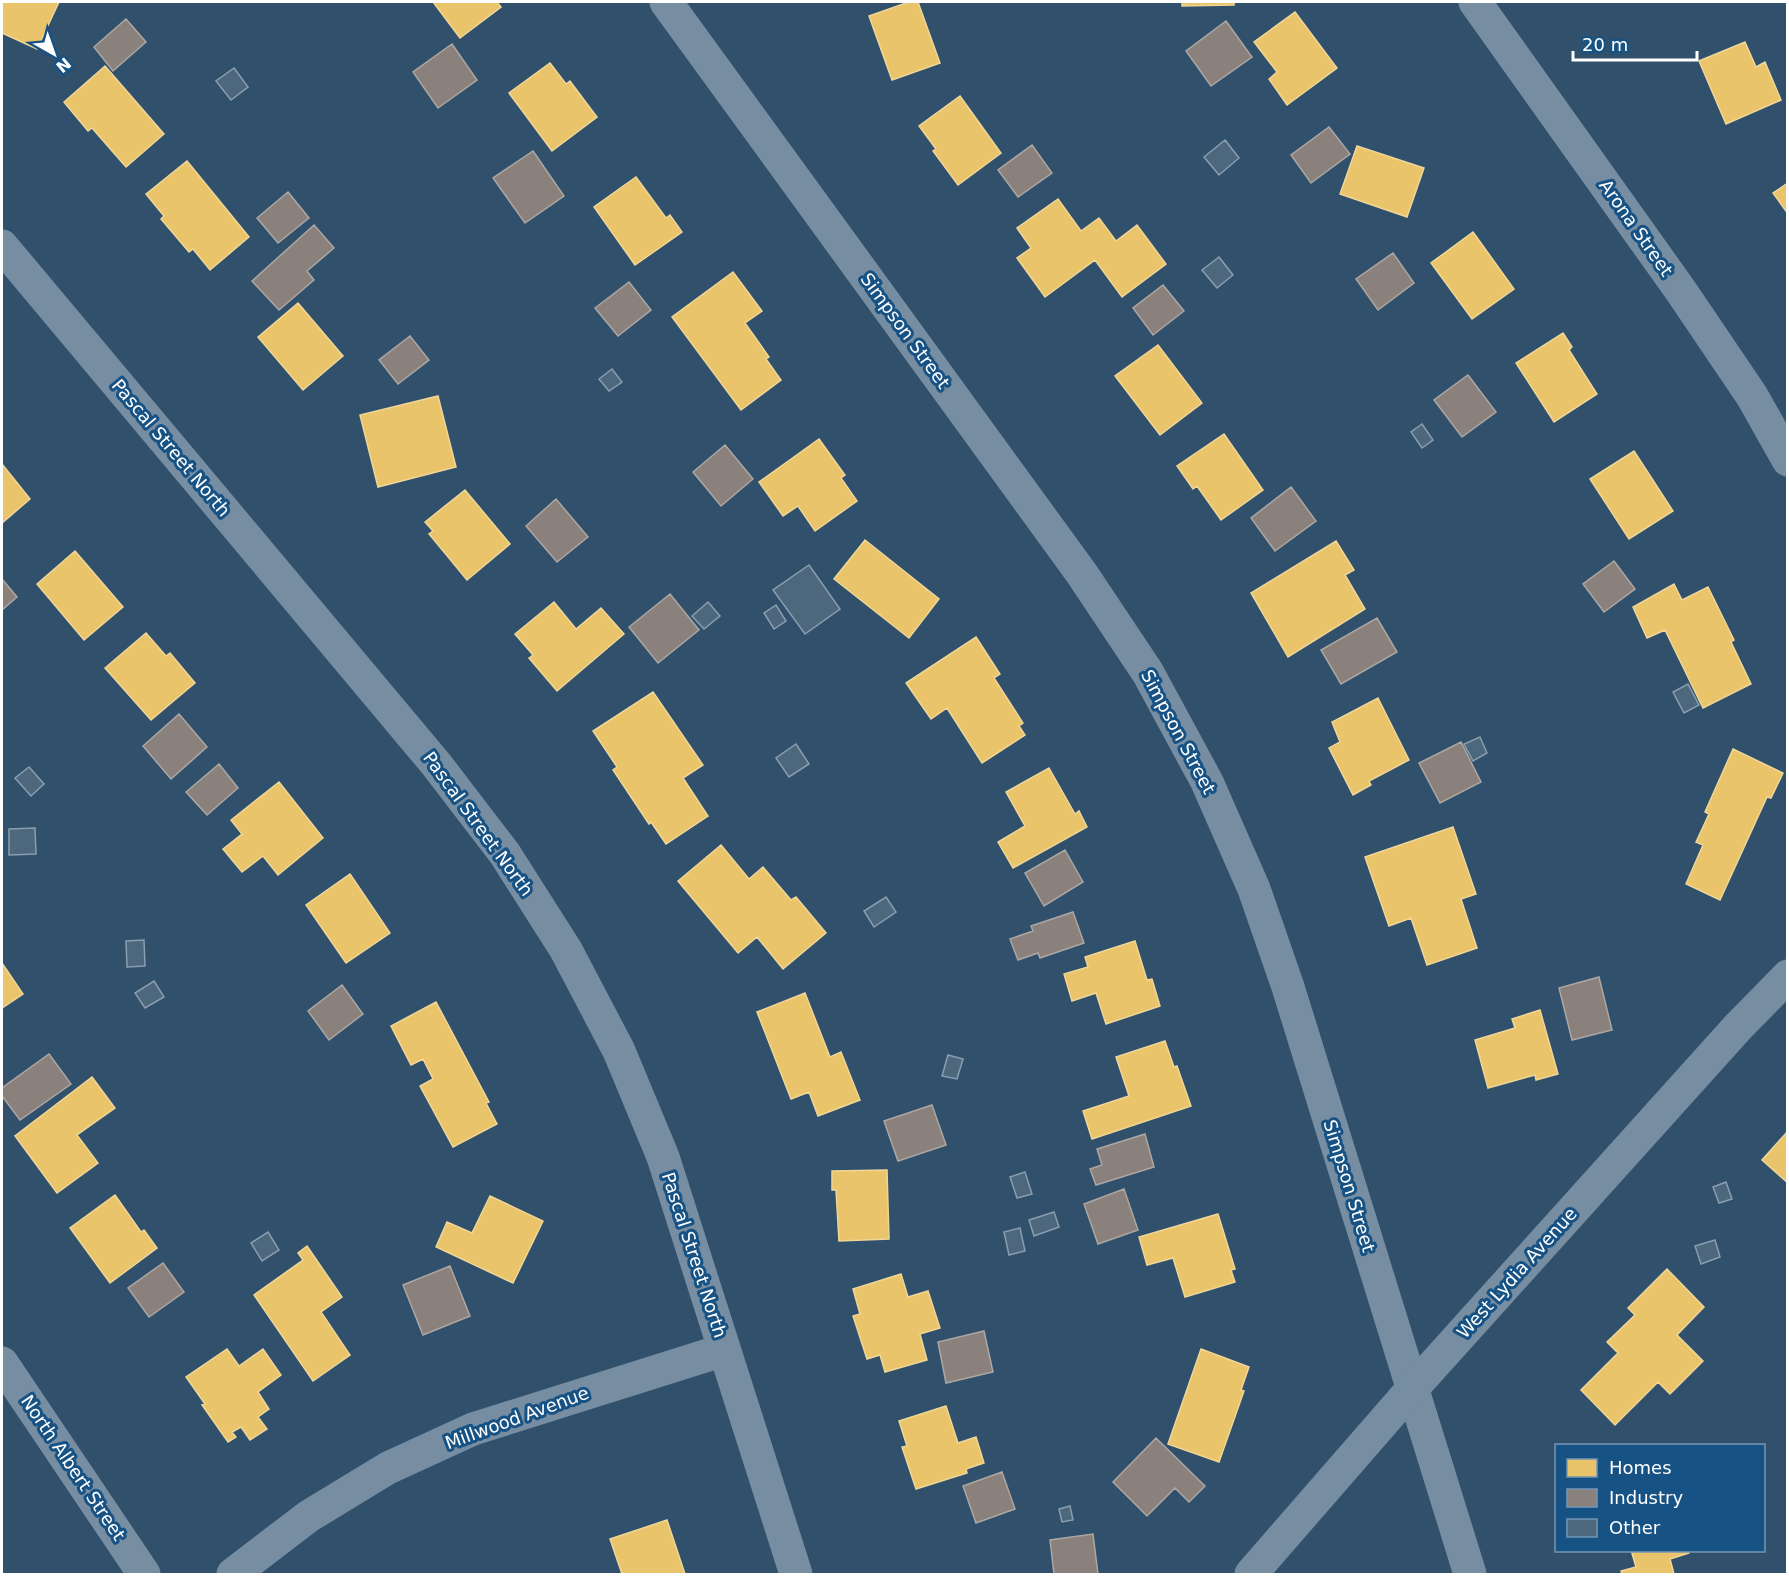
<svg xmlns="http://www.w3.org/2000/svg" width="1789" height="1576" font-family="'DejaVu Sans',sans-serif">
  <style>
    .homes { fill: #e9c46a; stroke: #f0d697; stroke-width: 1.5 }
    .industry { fill: #8a817c; stroke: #ada7a3; stroke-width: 1.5 }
    .building { fill: #4d677c; stroke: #8a9eb0; stroke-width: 1.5 }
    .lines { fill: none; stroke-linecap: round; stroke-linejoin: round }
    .minor { stroke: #768da2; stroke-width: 33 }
    .tertiary { stroke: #768da2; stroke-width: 33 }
    .labels { text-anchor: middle; stroke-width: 6; stroke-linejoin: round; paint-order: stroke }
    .street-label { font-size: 18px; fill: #fff; stroke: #175284 }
  </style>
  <rect width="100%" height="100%" fill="#30506c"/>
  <!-- homes -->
  <path class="homes" d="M2,2H59L37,49L2,33Z
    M433,2H497L501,7L460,38Z
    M909,2H918L940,63L892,80L869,16Z
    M1182,2H1234V5L1182,6Z
    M1295,12L1337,68L1287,105L1269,79L1277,72L1254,42Z
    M1745,42L1756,67L1765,62L1781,100L1726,124L1699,61Z
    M550,63L566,84L570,81L597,117L552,151L509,93Z
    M105,66L164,134L126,167L92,128L88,131L64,102Z
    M960,96L1001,153L958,185L933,151L936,149L919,126Z
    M1357,146L1424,168L1407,217L1340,194Z
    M187,161L249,237L210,270L193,249L189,252L161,219L164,216L146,194Z
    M636,177L666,218L670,215L682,232L635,265L594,207Z
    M1788,183V214L1773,193Z
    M1058,199L1081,231L1099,218L1116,241L1137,225L1166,264L1122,297L1095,260L1045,297L1017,258L1031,248L1017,228Z
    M1473,232L1514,289L1472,319L1431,263Z
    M733,272L762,311L745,323L769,357L766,359L781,380L741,410L672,317Z
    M298,303L343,356L303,390L258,337Z
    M1563,333L1572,347L1569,350L1597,394L1554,422L1516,363Z
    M1158,345L1202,403L1160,435L1115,376Z
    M438,396L456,467L378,487L360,415Z
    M1224,434L1263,490L1221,520L1197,486L1193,489L1177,466Z
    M819,439L845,475L841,478L857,501L815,531L798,506L783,516L759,482Z
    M1634,451L1673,511L1629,539L1590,479Z
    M2,464L30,499L2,523Z
    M465,490L510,544L467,580L429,534L433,531L425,522Z
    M865,540L939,599L909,638L834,579Z
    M1336,541L1354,570L1345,575L1365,609L1288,657L1251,593Z
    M75,551L123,607L84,640L37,584Z
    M1674,584L1682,600L1708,587L1734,640L1731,642L1751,684L1703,708L1665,630L1647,638L1633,607Z
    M554,602L576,629L601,608L624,634L557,691L529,658L533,655L515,634Z
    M146,633L166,656L170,653L195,683L151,720L105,668Z
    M976,637L1000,674L994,678L1023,723L1019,726L1025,735L982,763L947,708L931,719L906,683Z
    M653,692L703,765L683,778L708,816L666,844L651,822L649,824L613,770L617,767L593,731Z
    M1378,698L1409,760L1369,781L1371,785L1353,795L1329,748L1340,742L1332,722Z
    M1733,749L1783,773L1771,798L1767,797L1720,900L1686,884L1703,845L1696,842L1709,814L1705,812Z
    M1049,768L1075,814L1079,811L1087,827L1013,868L998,842L1025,826L1006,792Z
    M279,782L323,838L278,875L263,856L242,872L223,849L242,834L231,820Z
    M1453,827L1476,894L1461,899L1477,948L1427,965L1411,918L1389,926L1365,857Z
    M721,845L749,879L763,867L791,900L796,897L826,933L783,969L757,937L738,953L678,881Z
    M350,874L390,933L346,963L306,905Z
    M1135,941L1147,980L1152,979L1160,1006L1106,1024L1096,993L1072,1001L1064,974L1088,967L1085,957Z
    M2,963L23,994L2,1008Z
    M805,993L830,1057L841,1052L860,1100L818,1116L809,1092L791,1099L757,1012Z
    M436,1002L489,1102L486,1103L497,1124L453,1147L420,1086L433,1079L423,1059L411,1065L391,1026Z
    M1540,1010L1558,1074L1536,1080L1535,1075L1488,1088L1475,1040L1515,1028L1512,1019Z
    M1165,1041L1174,1067L1177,1066L1191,1106L1092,1139L1083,1111L1129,1096L1116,1057Z
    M92,1077L115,1108L77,1135L98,1163L57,1193L15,1136Z
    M1788,1131V1183L1762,1160Z
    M887,1170L889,1239L839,1241L836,1190H832V1171Z
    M115,1195L141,1232L144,1230L157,1248L110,1283L70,1228Z
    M490,1196L543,1221L513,1283L436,1247L447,1222L472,1233Z
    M1218,1214L1235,1269L1231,1270L1235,1282L1185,1297L1173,1258L1147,1265L1139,1237Z
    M307,1246L342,1297L321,1312L350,1355L313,1381L254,1295L303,1260L298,1253Z
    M1667,1269L1704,1307L1677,1335L1703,1361L1670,1394L1658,1382L1615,1425L1581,1390L1618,1353L1607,1342L1635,1315L1628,1308Z
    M901,1274L908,1297L928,1291L940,1328L920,1334L927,1360L885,1372L880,1355L867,1359L853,1316L860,1314L853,1289Z
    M227,1349L239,1366L263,1349L281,1375L258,1392L269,1409L258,1417L267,1429L250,1440L241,1427L232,1432L236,1437L228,1442L202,1405L205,1404L186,1377Z
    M1201,1349L1249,1367L1241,1390L1244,1391L1219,1462L1168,1444Z
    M946,1406L958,1443L976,1437L984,1463L966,1469L967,1473L916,1489L902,1447L907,1446L899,1421Z
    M667,1520L685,1574H622L610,1539Z
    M1631,1550H1688L1689,1553L1670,1559L1674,1574H1622L1621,1571L1636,1567Z"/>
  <!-- industry -->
  <path class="industry" d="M126,19L146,42L113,71L94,47Z
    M1226,21L1252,57L1211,86L1186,51Z
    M452,44L477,80L438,108L413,72Z
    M1329,127L1350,154L1311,183L1291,155Z
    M1032,145L1052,173L1018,197L998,170Z
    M533,151L564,196L525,223L493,178Z
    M288,192L309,218L278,243L257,218Z
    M314,225L334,248L307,271L314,280L279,310L252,281Z
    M1393,253L1414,283L1378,310L1356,279Z
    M629,282L651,310L618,336L595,308Z
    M1163,285L1184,311L1153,335L1133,308Z
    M410,336L429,360L398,384L379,360Z
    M1468,375L1496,412L1462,437L1434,400Z
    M725,445L753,479L721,506L693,472Z
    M1291,487L1316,521L1275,551L1251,518Z
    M556,499L588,537L557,562L526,526Z
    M1614,561L1635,589L1604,612L1583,584Z
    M2,579L17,597L2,610Z
    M670,594L699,630L658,663L629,627Z
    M1377,618L1397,652L1341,684L1321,650Z
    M179,714L207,747L171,779L143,746Z
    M1461,742L1481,782L1440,803L1419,763Z
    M219,764L238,788L207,815L186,792Z
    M1065,850L1083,882L1044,906L1025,873Z
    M1073,912L1084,943L1040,958L1038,953L1018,960L1010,939L1033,931L1031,926Z
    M1599,977L1612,1030L1572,1040L1559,988Z
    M342,985L363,1014L329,1040L308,1011Z
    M49,1054L71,1084L20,1120L2,1096V1088Z
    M932,1105L946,1145L898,1161L884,1121Z
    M1145,1134L1154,1167L1096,1185L1090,1169L1102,1165L1097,1149Z
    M1124,1189L1138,1230L1098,1244L1084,1204Z
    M163,1263L184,1292L149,1317L128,1288Z
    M450,1266L470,1316L423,1335L403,1285Z
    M984,1331L993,1372L946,1383L938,1342Z
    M1156,1438L1205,1486L1189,1502L1175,1488L1147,1516L1113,1482Z
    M1002,1472L1015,1509L976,1523L963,1486Z
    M1093,1534L1098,1574H1054L1050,1540Z"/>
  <!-- building -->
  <path class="building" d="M234,68L248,87L231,100L216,81Z
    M1225,140L1239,158L1219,175L1204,157Z
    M1219,257L1233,275L1217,288L1202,270Z
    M612,369L622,382L609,391L599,379Z
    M1422,424L1433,440L1422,448L1411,432Z
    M809,565L840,609L805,634L773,590Z
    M708,602L720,616L704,629L692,616Z
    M776,605L786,621L774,629L764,613Z
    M1688,684L1699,705L1684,713L1673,692Z
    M1480,737L1487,753L1473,761L1464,744Z
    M796,744L809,764L789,777L776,758Z
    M29,767L44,784L31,796L15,778Z
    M35,828L36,854L9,855V829Z
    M886,897L896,912L874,927L864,911Z
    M144,940L145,966L127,967L126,941Z
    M154,981L164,997L145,1008L135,993Z
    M948,1055L963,1059L957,1079L942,1076Z
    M1025,1172L1032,1194L1017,1198L1010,1177Z
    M1726,1182L1732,1199L1719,1203L1713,1187Z
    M1054,1212L1059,1227L1034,1236L1029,1220Z
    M1020,1228L1025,1251L1009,1255L1004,1232Z
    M268,1232L279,1250L262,1261L251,1243Z
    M1715,1240L1720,1257L1701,1264L1695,1246Z
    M1070,1506L1073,1520L1062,1522L1059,1509Z"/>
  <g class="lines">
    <!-- minor -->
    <path class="minor" d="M666,2L1082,574L1148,673L1207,782L1254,889L1288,987L1470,1574
      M1475,2L1681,291L1752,396L1788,460
      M2,246L436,764L505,854L566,950L619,1051L663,1157L796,1574
      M2,1363L144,1574
      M233,1574L309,1516L388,1468L473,1429L724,1350"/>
    <!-- tertiary -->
    <path class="tertiary" d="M1251,1574L1412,1389L1738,1027L1788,976"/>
  </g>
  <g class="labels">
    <!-- street labels -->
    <g class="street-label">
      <text transform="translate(1636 228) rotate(55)" y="6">Arona Street</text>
      <text transform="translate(905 331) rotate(54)" y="6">Simpson Street</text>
      <text transform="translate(171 448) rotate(50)" y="6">Pascal Street North</text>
      <text transform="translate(1178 732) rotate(62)" y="6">Simpson Street</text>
      <text transform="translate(478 824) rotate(54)" y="6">Pascal Street North</text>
      <text transform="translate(1349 1186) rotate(73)" y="6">Simpson Street</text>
      <text transform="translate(694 1255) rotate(72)" y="6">Pascal Street North</text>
      <text transform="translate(1517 1273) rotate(-48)" y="6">West Lydia Avenue</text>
      <text transform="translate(517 1418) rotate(-20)" y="6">Millwood Avenue</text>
      <text transform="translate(73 1468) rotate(56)" y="6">North Albert Street</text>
    </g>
  </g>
  <!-- border -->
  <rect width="1789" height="1576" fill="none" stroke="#ffffff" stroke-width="6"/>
  <!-- legend -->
  <rect x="1555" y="1444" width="210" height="108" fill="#175284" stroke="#7497b5" stroke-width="1.5"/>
  <rect x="1567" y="1459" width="30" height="18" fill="#e9c46a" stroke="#7497b5" stroke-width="1.5"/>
  <text x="1609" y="1474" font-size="18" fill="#ffffff">Homes</text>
  <rect x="1567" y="1489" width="30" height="18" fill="#8a817c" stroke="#7497b5" stroke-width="1.5"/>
  <text x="1609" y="1504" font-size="18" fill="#ffffff">Industry</text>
  <rect x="1567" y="1519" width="30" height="18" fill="#4d677c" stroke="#7497b5" stroke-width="1.5"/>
  <text x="1609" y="1534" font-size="18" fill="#ffffff">Other</text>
  <!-- north arrow -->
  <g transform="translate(54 54) rotate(140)" stroke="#175284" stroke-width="4.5" paint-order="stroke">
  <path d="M0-4.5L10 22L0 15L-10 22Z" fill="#ffffff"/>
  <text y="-9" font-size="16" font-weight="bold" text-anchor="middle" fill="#ffffff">N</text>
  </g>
  <!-- scale -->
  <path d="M1573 51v9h124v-9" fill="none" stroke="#ffffff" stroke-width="3"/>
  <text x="1582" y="51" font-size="18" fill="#ffffff" stroke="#175284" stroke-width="4.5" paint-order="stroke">20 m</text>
</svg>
